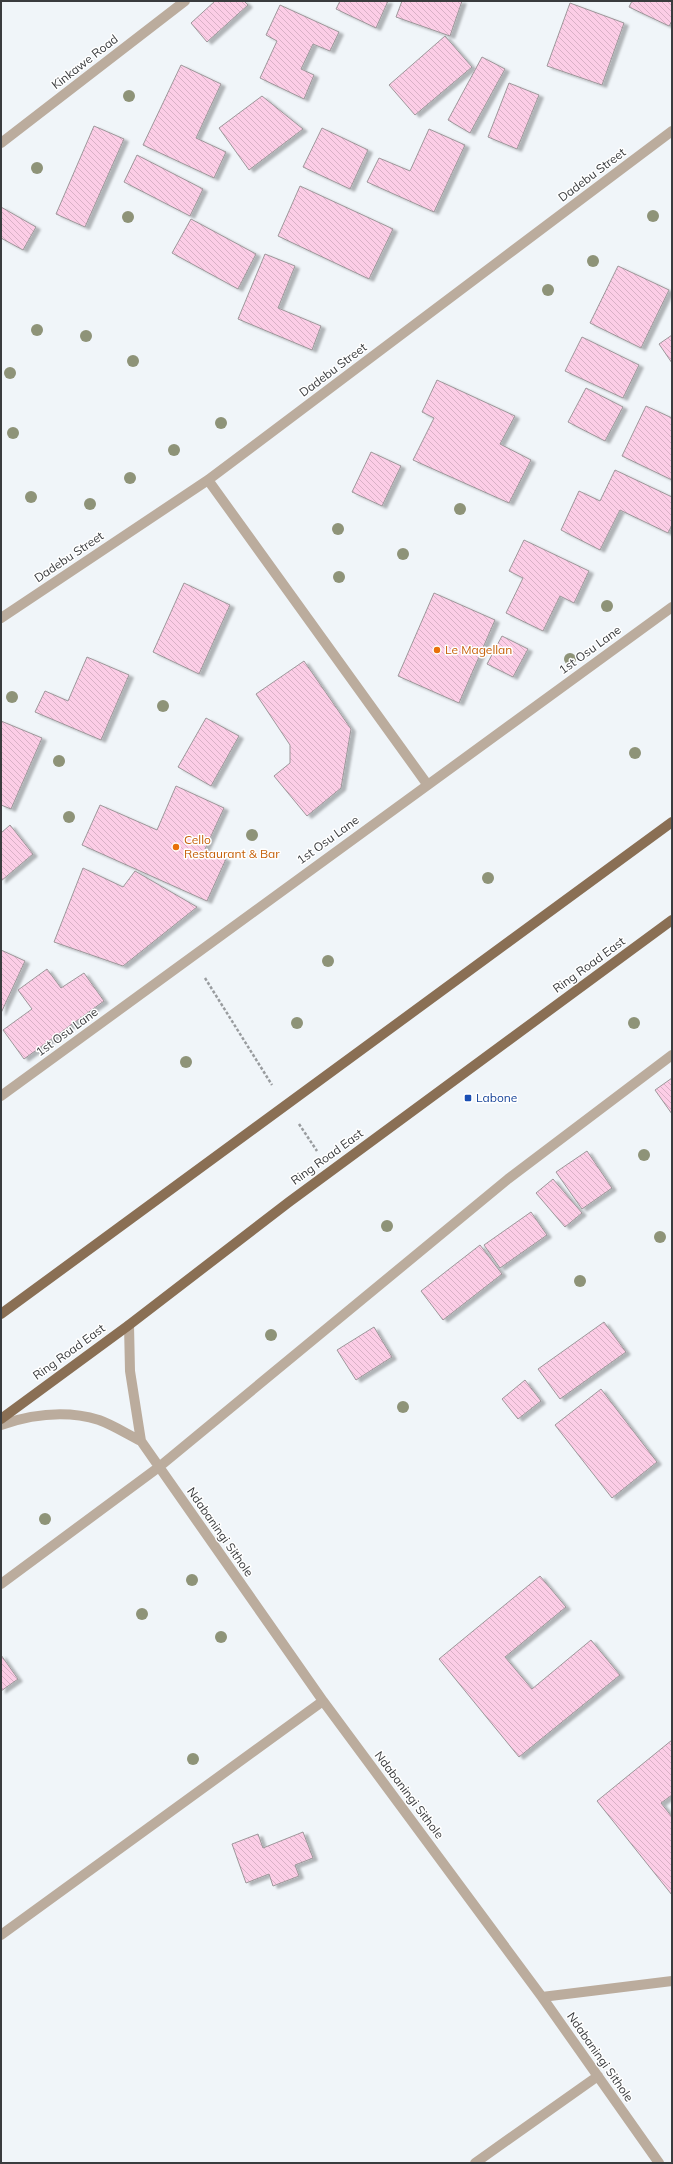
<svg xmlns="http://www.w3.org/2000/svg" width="673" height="2164" font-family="Mulish,sans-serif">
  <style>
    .building { fill: url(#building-back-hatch); stroke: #9d979a; filter: url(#shadow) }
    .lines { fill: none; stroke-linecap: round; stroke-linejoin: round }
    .path { stroke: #999c9f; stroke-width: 2.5; stroke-dasharray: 3 2; stroke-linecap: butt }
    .minor { stroke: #bbac9d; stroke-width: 10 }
    .major { stroke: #8a6f54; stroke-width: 10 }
    .tree { fill: #8e9378 }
    .food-dot { fill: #e8710a; stroke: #fff; stroke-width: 1.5 }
    .transit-dot { fill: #1a4fb4; stroke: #fff; stroke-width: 1.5 }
    .labels { text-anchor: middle; stroke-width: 3; stroke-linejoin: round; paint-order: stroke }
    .street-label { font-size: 12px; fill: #3a3c3e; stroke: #fff }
    .food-label { font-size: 12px; fill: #c56008; stroke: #fff; text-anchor: start }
    .transit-label { font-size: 12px; fill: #164399; stroke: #fff; text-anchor: start }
  </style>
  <defs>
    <pattern id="building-back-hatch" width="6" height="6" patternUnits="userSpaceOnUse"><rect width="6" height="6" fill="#fccde6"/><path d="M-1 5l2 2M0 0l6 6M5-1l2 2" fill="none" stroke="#d9b1c6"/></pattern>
    <filter id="shadow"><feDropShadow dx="4.5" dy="2.5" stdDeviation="1" flood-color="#0004"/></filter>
  </defs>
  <rect width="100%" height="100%" fill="#f0f5f9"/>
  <!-- building -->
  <path class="building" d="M215,1H244L248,5L207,42L191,23Z
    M340,1H388L376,28L336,9Z
    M402,1H462L450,36L396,17Z
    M632,1H672V21L669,26L629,7Z
    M570,3L624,23L602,85L547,66Z
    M280,5L339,32L330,51L313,44L301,69L314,75L304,99L260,78L277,41L266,35Z
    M445,36L472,67L415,115L389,85Z
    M482,57L505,69L470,133L448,120Z
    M181,65L221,84L196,138L226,152L214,178L143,145Z
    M509,83L539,95L517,149L488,137Z
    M262,96L303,129L249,170L219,128Z
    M94,126L124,139L85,227L56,214Z
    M322,128L368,150L350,189L303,167Z
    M429,129L465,145L434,212L367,182L379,158L410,171Z
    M137,155L203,189L190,216L124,182Z
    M300,186L393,229L369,279L278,236Z
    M1,207L36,227L23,250L1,238Z
    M191,219L256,254L238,289L172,253Z
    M265,254L295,266L278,308L321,326L312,350L238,319Z
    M618,266L669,290L641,348L590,323Z
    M672,335V363L659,344Z
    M582,337L639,365L623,398L565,371Z
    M437,380L515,416L500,444L531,460L509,503L413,460L434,418L422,412Z
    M586,388L623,407L605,441L568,422Z
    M646,406L672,418V480L622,456Z
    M371,452L401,466L382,506L352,492Z
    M615,470L672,497V525L668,533L620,510L600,550L561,530L579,491L600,501Z
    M524,540L589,571L574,603L560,596L543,631L506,613L523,578L509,571Z
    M184,583L230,605L199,674L153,652Z
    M434,593L495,620L459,703L398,676Z
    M502,636L528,649L513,677L487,664Z
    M87,657L129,675L101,740L35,712L45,691L68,701Z
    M304,661L351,729L341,788L307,816L274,776L290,763V745L256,694Z
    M206,718L239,736L211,786L178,767Z
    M1,721L42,738L11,809L1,805Z
    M176,786L224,808L205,849L226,859L207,901L82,845L100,805L157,830Z
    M10,825L33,854L1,881V833Z
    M83,868L123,887L135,871L197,907L123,966L54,942Z
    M1,950L25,961L1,1013Z
    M47,969L61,988L84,973L104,1001L24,1059L3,1030L32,1009L18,990Z
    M672,1078V1114L655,1090Z
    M587,1151L612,1188L582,1209L556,1172Z
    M553,1179L582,1213L565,1227L536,1193Z
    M531,1212L547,1235L500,1268L484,1245Z
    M480,1245L502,1274L443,1320L421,1291Z
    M604,1322L626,1352L560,1399L538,1369Z
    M374,1327L392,1357L356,1380L337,1350Z
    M525,1380L541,1401L518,1419L502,1399Z
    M601,1389L657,1462L612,1498L555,1425Z
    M540,1576L566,1607L505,1657L532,1689L591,1640L620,1675L519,1757L439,1659Z
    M1,1655L18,1679L1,1691Z
    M672,1740V1795L661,1803L672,1817V1895L597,1801Z
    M303,1832L313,1858L295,1865L299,1876L273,1886L269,1874L246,1883L232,1844L258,1834L263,1848Z"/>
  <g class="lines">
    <!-- path -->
    <path class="path" d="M205,978L272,1085
      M299,1124L317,1151"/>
    <!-- minor -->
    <path class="minor" d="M1,143L185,1
      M208,480L427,784
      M1,618L208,480L672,131
      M1,1096L672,607
      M129,1325L130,1371L141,1441L323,1701L542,1997L659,2163
      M1,1425C33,1414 66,1410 99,1420C113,1425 127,1434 141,1441
      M1,1584L159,1467L508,1179L672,1055
      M1,1935L323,1701
      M542,1997L672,1981
      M475,2163L598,2076"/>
    <!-- major -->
    <path class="major" d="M1,1314L672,822
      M1,1419L129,1325L289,1202L672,920"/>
  </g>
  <!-- trees -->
  <g class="tree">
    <circle cx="129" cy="96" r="6"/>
    <circle cx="37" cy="168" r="6"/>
    <circle cx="653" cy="216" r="6"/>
    <circle cx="128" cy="217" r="6"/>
    <circle cx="593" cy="261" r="6"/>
    <circle cx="548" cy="290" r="6"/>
    <circle cx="37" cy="330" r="6"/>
    <circle cx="86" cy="336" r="6"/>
    <circle cx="133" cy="361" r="6"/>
    <circle cx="10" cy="373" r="6"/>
    <circle cx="221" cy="423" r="6"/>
    <circle cx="13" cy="433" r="6"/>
    <circle cx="174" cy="450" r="6"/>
    <circle cx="130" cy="478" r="6"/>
    <circle cx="31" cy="497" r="6"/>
    <circle cx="90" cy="504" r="6"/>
    <circle cx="460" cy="509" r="6"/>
    <circle cx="338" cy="529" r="6"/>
    <circle cx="403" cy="554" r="6"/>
    <circle cx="339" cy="577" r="6"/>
    <circle cx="607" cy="606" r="6"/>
    <circle cx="570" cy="659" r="6"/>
    <circle cx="12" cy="697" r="6"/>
    <circle cx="163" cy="706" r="6"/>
    <circle cx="635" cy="753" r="6"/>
    <circle cx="59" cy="761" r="6"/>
    <circle cx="69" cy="817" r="6"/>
    <circle cx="252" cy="835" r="6"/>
    <circle cx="488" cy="878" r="6"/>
    <circle cx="328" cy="961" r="6"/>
    <circle cx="297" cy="1023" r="6"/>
    <circle cx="634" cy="1023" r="6"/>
    <circle cx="186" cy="1062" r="6"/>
    <circle cx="644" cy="1155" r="6"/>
    <circle cx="387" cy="1226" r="6"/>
    <circle cx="660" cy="1237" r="6"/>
    <circle cx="580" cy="1281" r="6"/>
    <circle cx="271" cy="1335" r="6"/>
    <circle cx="403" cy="1407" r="6"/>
    <circle cx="45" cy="1519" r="6"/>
    <circle cx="192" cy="1580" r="6"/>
    <circle cx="142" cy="1614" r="6"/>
    <circle cx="221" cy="1637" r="6"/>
    <circle cx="193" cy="1759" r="6"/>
  </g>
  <!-- markers -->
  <g class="food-dot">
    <circle cx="437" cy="650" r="4"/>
    <circle cx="176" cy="847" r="4"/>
  </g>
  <rect class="transit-dot" x="464" y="1094" width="8" height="8" rx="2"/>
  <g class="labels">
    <!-- street labels -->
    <g class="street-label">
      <text transform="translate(85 62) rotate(-38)" y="4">Kinkawe Road</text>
      <text transform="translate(592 175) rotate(-37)" y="4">Dadebu Street</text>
      <text transform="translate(333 370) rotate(-37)" y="4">Dadebu Street</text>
      <text transform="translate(69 557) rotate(-34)" y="4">Dadebu Street</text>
      <text transform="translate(590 650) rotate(-36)" y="4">1st Osu Lane</text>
      <text transform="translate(328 840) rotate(-36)" y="4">1st Osu Lane</text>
      <text transform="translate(589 965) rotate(-36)" y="4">Ring Road East</text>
      <text transform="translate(67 1032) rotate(-36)" y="4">1st Osu Lane</text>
      <text transform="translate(327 1157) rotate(-36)" y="4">Ring Road East</text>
      <text transform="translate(69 1352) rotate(-36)" y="4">Ring Road East</text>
      <text transform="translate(220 1532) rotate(55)" y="4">Ndabaningi Sithole</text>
      <text transform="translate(409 1795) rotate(53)" y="4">Ndabaningi Sithole</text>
      <text transform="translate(600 2057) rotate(55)" y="4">Ndabaningi Sithole</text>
    </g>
    <!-- food labels -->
    <g class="food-label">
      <text x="445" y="654">Le Magellan</text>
      <text x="184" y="844">Cello<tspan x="184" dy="14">Restaurant &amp; Bar</tspan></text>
    </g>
    <!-- transit labels -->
    <g class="transit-label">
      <text x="476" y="1102">Labone</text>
    </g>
  </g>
  <!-- border -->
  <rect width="673" height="2164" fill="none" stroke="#3a3c3e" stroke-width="4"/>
</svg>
